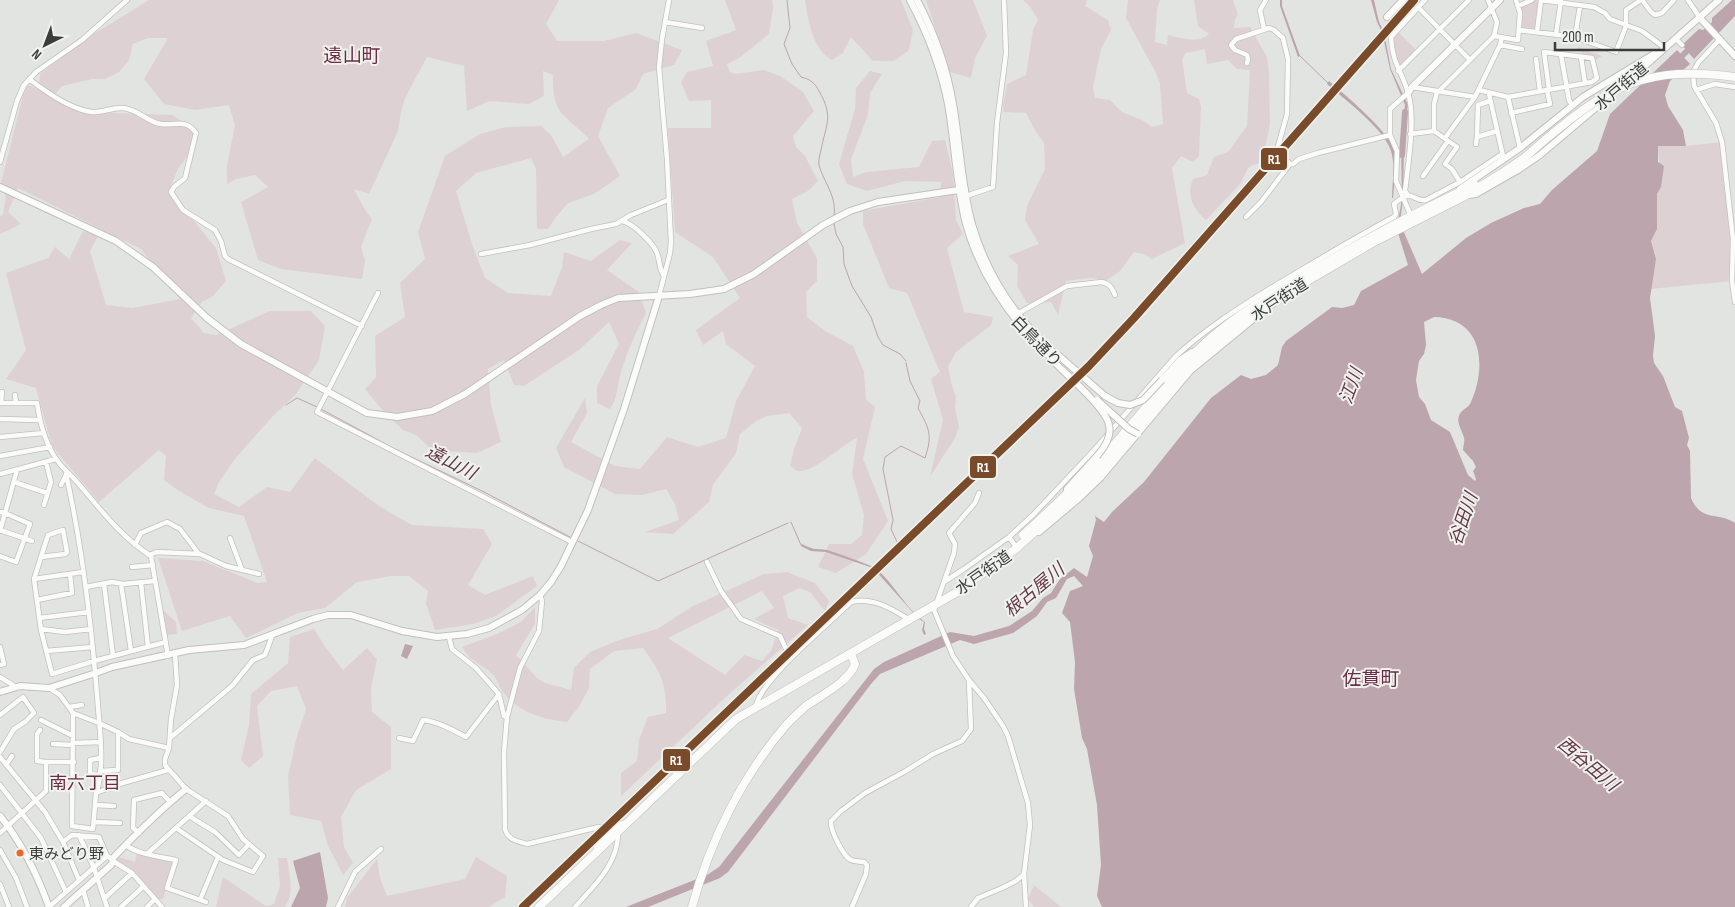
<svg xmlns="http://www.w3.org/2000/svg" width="1735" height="907" font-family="'Sofia Sans Condensed','Noto Sans JP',sans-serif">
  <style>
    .green { fill: #ded1d4; fill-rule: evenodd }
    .water { fill: #bca5ac; fill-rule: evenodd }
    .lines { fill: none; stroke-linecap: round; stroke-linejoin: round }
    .stream { stroke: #bca5ac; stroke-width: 1 }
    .river { stroke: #bca5ac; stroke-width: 6 }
    .street-casing { stroke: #c0c1bf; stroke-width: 6 }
    .secondary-casing { stroke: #c0c1bf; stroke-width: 8 }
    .highway-casing { stroke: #c0c1bf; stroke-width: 9 }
    .street { stroke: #fbfbfa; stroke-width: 4.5 }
    .secondary { stroke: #fbfbfa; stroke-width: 6 }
    .highway { stroke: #fbfbfa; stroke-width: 8 }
    .secondary-bridge-casing { stroke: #c0c1bf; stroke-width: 8; stroke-linecap: butt }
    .highway-bridge-casing { stroke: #c0c1bf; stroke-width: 9; stroke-linecap: butt }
    .secondary-bridge { stroke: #fbfbfa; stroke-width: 6 }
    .highway-bridge { stroke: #fbfbfa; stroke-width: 8 }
    .rail-1-casing { stroke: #eff3ed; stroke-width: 11 }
    .rail-1 { stroke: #7a4b2a; stroke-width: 8 }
    .bus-dot { fill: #f26522; stroke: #eff3ed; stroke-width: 2 }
    .labels { text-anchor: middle; stroke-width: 4; stroke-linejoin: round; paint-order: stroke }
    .bus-label { font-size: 15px; fill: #3c3d3b; stroke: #eff3ed; text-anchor: start }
    .street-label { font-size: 16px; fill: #3c3d3b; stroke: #eff3ed }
    .water-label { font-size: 18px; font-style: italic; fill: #67374a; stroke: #eff3ed }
    .neighbourhood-label { font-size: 18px; fill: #6e2c49; stroke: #eff3ed }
    .quarter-label { font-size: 19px; fill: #6e2c49; stroke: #eff3ed }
    .line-badge { stroke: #eff3ed; stroke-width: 2 }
    .badge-label { font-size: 14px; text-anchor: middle; font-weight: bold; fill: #fff }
  </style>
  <rect width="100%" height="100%" fill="#e2e4e1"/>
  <!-- green -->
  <path class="green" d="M149,0H559L546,24L557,41H604L636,33L682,50L674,65L643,74L636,89L608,108L598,136L620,176L594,194L568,203L556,217L548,229H537L536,169L531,158L476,173L456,191L473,247L485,278L508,293L551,296L562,267L564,252L591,261L620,240L632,243L607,270L639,292L646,313C636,332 627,352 621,372C617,385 618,398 610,409L597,403V386L619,344L609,322L579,350L524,386L514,385L504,360L488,369L491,405L501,442L477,453L432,450L416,435L403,430L384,412L365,389L376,377L375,336L405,317L400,283L425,259L418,232L445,156L480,134L506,127L541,126L551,135L563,157L589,139C564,113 552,116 553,75L543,71L544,96L529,104L489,101L467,111L464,66L427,57L405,98L401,112L398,131L369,194L354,189L365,210L372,219L361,247L365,261L362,279L281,269L258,260L241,202L268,187L255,175L236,179L227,184V166L235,125L229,105L195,110L164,104L144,79L168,38H148L133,44L129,60L119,72L105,79H92L62,86L53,97L86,112L172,115L195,129L193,149L179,167L169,190L216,248L226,281L213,296L202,302L191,318L204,333L216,335L270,311H311L325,326L319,360L296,394L272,417L234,460L218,484L214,494L239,507L267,487L290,492L315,458L379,506L412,525L483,529L492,544L468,585L485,595L533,576L537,586L496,616L473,624L435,630L426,604L428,591L409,576H392L357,582L325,608L298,613L246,638L230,616L182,631L158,558L203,561L258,583L267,582L244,516L209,508L179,491L164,480L166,456L159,450L99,502L52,446L36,388L6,379L26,350L6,273L48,258L55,247L69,259L83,231L98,236L90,251L106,305L133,308L180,299L141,249L18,188L8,212L21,224L0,234V217L3,214L6,197L1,183L23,95L28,85L39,90L40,74L89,37Z
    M725,0H772L773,8L769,34L739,58L727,64L730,72L735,74L764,70L780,76L803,92L814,111L793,136L796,147L805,156L818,181L808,191L792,199L797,223L817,258V281L806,292L807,317L825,331L853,346L864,372L866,400L875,407L863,459L888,521L866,554L836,573L818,567L829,544H851L862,535L864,515L852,474L857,438C841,445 813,474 797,471C795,470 793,468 790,466L794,449L802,428L789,413L767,416L756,421L740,434L736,453L713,485L709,502L673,534L645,532L679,520L675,504L666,489L642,495L615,494L564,467L556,448L585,398L587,413L571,442L615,466L640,469L667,437L698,447L726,438L736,401L755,366L726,344L723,331L703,345L696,330L740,298L713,257L675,232L668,128H711V100L689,101L681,82L687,72L713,66L706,41L736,30Z
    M805,0H901L913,30L909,50L894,61H873L851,37L843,53L832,60C813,50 808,20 805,0Z
    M926,0H973L987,36L975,58L971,78L950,72Z
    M1023,0H1087L1085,6L1108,20L1111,30L1101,49L1093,87L1095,98L1110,100L1122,112L1142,120L1152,127L1163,124L1160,84L1156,73L1126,18L1128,0H1160L1157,9L1155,42L1167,45L1168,35C1181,38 1199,44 1209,34L1198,26L1194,0H1233L1238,15L1235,19L1234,28L1250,27L1267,57L1269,73L1270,124L1262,163L1253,165L1248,168L1241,183L1206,220C1193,209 1186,195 1193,179L1207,175L1214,157L1228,152L1247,126L1250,70L1237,69L1228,60L1207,64L1205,49L1186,53L1182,59L1187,93L1199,99L1201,107L1199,156L1193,162L1181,156L1172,168L1185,243L1152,259L1143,254L1134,252L1120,271L1107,280L1089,278L1066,281L1058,315L1051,302L1027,303L1017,286L1018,265L1008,256L1039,244L1025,220L1027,206L1045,169L1044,143L1036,132L1026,113L1004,112L1003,105L1007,84L1026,75L1033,30L1038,20L1031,8Z
    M1531,0H1541L1537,32L1519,30L1518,6Z
    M1398,32L1417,51L1400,67H1398L1393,48V38Z
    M1578,47L1602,56L1595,60L1594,57L1582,55V52L1577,51Z
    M870,71L882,74L870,93L868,115L851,159L853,177L866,172L919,167L932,141L945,140L953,174L956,220L963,234L947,248L964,312L993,317L991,325L956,352L948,366L951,382L956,397L955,408L959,427L955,438L930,477L943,420L931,379L940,372L907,293L889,288L863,224V211L940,197L941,182L905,181L867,191L847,184L839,164L855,109L856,88Z
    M1722,142L1733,239L1732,281L1650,289L1656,259L1651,241L1657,229V194L1661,187L1658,146H1686Z
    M787,572L815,583L829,601L825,611L810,592L799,588L783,596L788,618L808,625L728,695L621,796V773L637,761L639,740L648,717L666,713C667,684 660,671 643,648L614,651L590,669L589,688L580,705L567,722C544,720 517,712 503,692C499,687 498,679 493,675C482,663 471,663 462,647L497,634L521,622L535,607V624L516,655L537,678L545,683L571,690L574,668L590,652L619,640L657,629L693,606L764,574ZM762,591L774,608L754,619L778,630L771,651L762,661L744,655L725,675L668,638Z
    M162,609L176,622L177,634L166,635Z
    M314,629L326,648L343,670L367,648L377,659L371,688L372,712L391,727V769L356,790L341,817L344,847L353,863L343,875L328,846L321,821L290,815L288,776L297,736L306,709L297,686L271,691L257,706L263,756L249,768L241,760L249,725L251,694L288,663L290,637Z
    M137,852L175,861L163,899H158L131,871L114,861L119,857L135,862Z
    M476,857L507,876L505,897L489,907H345L347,898L377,859L380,878L387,896L465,879Z
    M278,858H287C289,873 295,894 285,907H216L223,877L266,906L274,904L280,886Z
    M1034,885L1061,907H1034L1028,899Z"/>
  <!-- water -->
  <path class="water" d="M1280,0H1282V6L1300,56L1298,57L1280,6Z
    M1371,0H1374L1379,22L1384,32L1391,69L1408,105L1405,121L1403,120L1405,105L1390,69L1382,32L1377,22Z
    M1732,0H1735V16L1694,59L1682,45L1699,29L1703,30L1712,22V18Z
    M1677,50L1690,64L1670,81L1665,95L1668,106L1683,130L1686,146H1658V162L1664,166L1661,187L1657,194V229L1651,241L1656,259L1650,298L1655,336L1653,356L1654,363L1663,376L1675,407L1682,411L1689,438L1687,445L1690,451L1691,498C1702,523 1717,511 1735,523V907H1102L1097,896L1101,865L1097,805L1087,749L1082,738L1074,689L1075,662L1070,622L1062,613L1070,591L1083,586L1074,576L1067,579L1056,598L1047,602L1037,616L1013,633L974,644L960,640L880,674L871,684L728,872L720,878L648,907H626L707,875L719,867L874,669L884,662L950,632L974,636L1009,626L1032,611L1043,598L1051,593L1060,579L1074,568L1087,577L1093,556L1089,546L1096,520L1095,516L1104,522L1112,512L1144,482L1211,398L1241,375L1251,379L1266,375L1278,365L1282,347L1286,341L1332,307L1342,308L1354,305L1361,291L1408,265L1398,233L1403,230L1422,274L1466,238L1491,223L1524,208L1540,204L1552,190L1597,151L1610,114ZM1434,317C1483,318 1487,366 1471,402C1469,408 1460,410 1459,416C1456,423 1463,432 1464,438C1465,442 1463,446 1463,450L1473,461L1476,467L1473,471L1476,479L1475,481L1468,475L1450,432L1431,420L1425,404L1419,397L1416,380L1419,361L1424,354L1426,345L1424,322Z
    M1329,81C1344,94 1392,134 1395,152C1397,163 1394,186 1393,198H1392C1392,185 1395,169 1392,155C1389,132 1344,99 1327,84Z
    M1401,147H1404L1403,200L1400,221H1398L1402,199Z
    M802,544C815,551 815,548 827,550C834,552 871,565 875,568C894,583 905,608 925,622L924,629L926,634L924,635L922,630L924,622L919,619L873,568L826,552L811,551L801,546Z
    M405,644L413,646L407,659L401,656Z
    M320,852L328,898L326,907H291L300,888L293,861Z"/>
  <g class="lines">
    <!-- stream -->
    <path class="stream" d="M787,0L790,28L784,44L792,64L801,77C810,79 815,83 819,91C834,117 826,124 821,150C820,155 818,160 819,165C824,183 837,196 834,216
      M1299,55L1328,83
      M834,223L836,234L843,247L844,264L852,286L871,317L878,337L883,345L900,354L906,361
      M286,405L297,398L317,407
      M321,409L393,448L486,493L570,537
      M791,522L801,545
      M578,541L658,581L705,560
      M707,559L788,523
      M874,567L898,544L891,529L893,520L883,469L885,457L901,446L925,458C933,434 929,429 918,408L920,401L910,381L906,363"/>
    <!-- river -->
    <path class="river" d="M1677,61L1693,45
      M1402,155L1405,112"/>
    <!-- street casing -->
    <g class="street-casing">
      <path id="street" d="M1541,0L1594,7L1605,13L1610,19L1642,31L1665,48
        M1642,0L1651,12L1655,15L1662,13L1674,0
        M1688,0L1700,18
        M1518,6L1532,0
        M1418,7L1470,60
        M665,22L702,28
        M1264,29L1260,10L1266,0
        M1519,30L1575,37L1616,52L1626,26V10L1641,0
        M1537,32L1541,0
        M1556,34L1561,1
        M1494,36L1518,40L1520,13L1516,0
        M1575,37L1580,6
        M1676,39L1682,45
        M1720,39L1698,63L1693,72L1694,86L1716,123L1722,142L1733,239L1732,281L1735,302
        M1500,45L1522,49
        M1561,55L1569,100L1572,105
        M1581,57L1585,83
        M1536,59L1540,91
        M1247,63L1248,60L1247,55L1235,50L1231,45L1236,39L1269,28L1274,30L1283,38L1288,59L1287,114L1277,150L1290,164H1293L1299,159L1318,153L1390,135
        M1398,71L1469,0
        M29,79C46,92 71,110 92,112C102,113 113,107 123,108C138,109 147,122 161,124C175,126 186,118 196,133L185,178L174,187L171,192L183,210L215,230L221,241L225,256L228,259L362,326
        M1412,87L1475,97
        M1479,90L1508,97L1592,82L1597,78L1592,58L1544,52L1549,89
        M1696,90L1715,84L1735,87
        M1438,92L1494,36L1497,22L1488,0
        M1408,93L1390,109V135L1397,151L1396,181L1411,216
        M1489,94L1503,156
        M1508,97L1520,148
        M1511,113L1550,104L1547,90
        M1434,131V104L1437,92
        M1410,134L1434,131L1457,147L1445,164L1452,169L1460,182
        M1477,137L1478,105L1490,101
        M1445,138L1475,97L1500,45L1502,37
        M1476,144L1477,137L1497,131
        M0,162L17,101L24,85L36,72L82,40L127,0
        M1423,176L1448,141
        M1408,195L1405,191C1408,164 1416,118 1408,93C1402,71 1392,63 1391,37L1425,0
        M966,196L993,187L997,123L1006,53L1004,0
        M1246,217L1261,202L1290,164
        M622,221C633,223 653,243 657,253C660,261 659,269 664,276
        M481,254L530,245L591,229L616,224L631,215L668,200
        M378,293L317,412L572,542
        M659,296L670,253L671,242L667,159L659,67L662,39L669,0
        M1017,314L1067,286L1102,282C1110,284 1112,288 1115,295
        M15,395L16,403
        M0,403H37C40,423 45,444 57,460C63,469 71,475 78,483C100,509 121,537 151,556L168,656
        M1,403L2,392
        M0,419L39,420
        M0,437L44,433
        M0,456L50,447
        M0,474L56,459
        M66,474C83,550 92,629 98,707C100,733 105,769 96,793
        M14,482L47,493
        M61,485L66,475
        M979,493L975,503L949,533L955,544L954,553L934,610L953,656L969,680L984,698L1003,726L1008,736L1028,803L1030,825L1024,874L1026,907
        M44,505L51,482L46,462
        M0,512L5,513L17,470
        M0,530L32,541
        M0,531L5,513L30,524L16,562L0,556
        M1009,537L1014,544
        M230,538L242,570
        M135,545L141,533L167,522L180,529L199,554
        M149,555L157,552L200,554L226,566L259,574
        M41,557L65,554L67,552L63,530L48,535L34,579L41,630L52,674L94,661L166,642
        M707,562L721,591L741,619L780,636L787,651
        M132,567L153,565
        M34,579L83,572
        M944,582L964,569L1009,537L1034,514L1096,448L1175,357C1204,330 1237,309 1271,288C1312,264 1352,239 1394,217L1396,214L1394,204C1413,187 1412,202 1426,200L1460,182L1502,154
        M141,583L148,647
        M104,584L113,656
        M121,584L131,651
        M86,587L112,582L123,584L155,581
        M37,600L72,593L70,574
        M39,618L89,612
        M41,629L65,632L91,629
        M449,637L452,649L476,668L499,694L504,716L507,717L504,752L505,829C508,840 517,841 527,844L599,827L608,833
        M0,647L4,664L0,665
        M46,651L93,647
        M175,654L177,685L171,719L169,748L165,759V765L186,789L228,816L243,839L263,856L253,872L223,860L176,828
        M0,677L13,685L14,688
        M49,688L60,695L73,713L72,826L93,829L96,793L119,784L168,770
        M756,706C761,679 829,624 851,602C872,597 891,608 908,619
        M69,707L82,705
        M73,713L99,723L118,732L129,739L169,748
        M0,715L23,697L34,713L25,722L14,729L0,752
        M507,717L520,668L539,631L542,601L540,595
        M41,720L73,736
        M170,738L232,686L253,660L265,655L272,636
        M399,738L413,741L423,720C439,722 453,730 466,737L499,694
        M73,743L101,742
        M53,744L73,745
        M0,757L45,812L63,842L72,835L99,837L107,856L112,859
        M46,762H74
        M6,765L12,756
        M100,771L118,770V732
        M100,775L90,774V760L100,758
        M0,785L41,838L66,892
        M95,805L114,806
        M189,816L215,832L239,855L249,844
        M94,822L120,823
        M0,833L46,791V762L37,761V734L40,730
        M139,833L133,828L134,800L162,793L170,802
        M79,835L94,868L107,907
        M63,842L79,880
        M126,845C136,854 162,857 176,860L167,888L206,902
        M0,850L16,878L27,907
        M596,852V846C605,837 615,823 628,822
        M148,853L206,801
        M113,861L132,873L162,907
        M0,884L9,907
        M83,890L88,907
        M105,898L132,873
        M200,900L218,857
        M49,907L107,856
        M121,907L143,887
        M147,907L155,899
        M338,907L355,872L381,849
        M575,907C594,886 619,863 618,832
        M852,907L866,874L867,865L864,862C860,861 855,862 851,860C843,856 830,830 831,821L841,811L865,793L904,772L933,754L962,741L971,729L969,681
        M971,907L978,898L1002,888L1016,881L1024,874"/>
    </g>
    <!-- secondary casing -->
    <g class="secondary-casing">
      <path id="secondary" d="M910,0C927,32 941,68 948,104C955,143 956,185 966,224C981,278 1013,322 1053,360
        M917,0C934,32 947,68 953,104C960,143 961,185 972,224C987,276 1017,320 1057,356
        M1387,17L1403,0
        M1700,18L1735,56
        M1621,87L1719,0
        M1408,93L1412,87L1500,0
        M0,187L116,241L153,267L207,318L241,344L367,413L397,417L432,411L465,394L580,316L601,305L618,298L690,294L724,289L754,274L823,225L850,211L878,202L965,189
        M1460,189L1520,148L1583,97L1654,54
        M1469,195L1476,194L1518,170L1540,155L1611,95
        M1162,380L1180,360L1192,352
        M1067,489L1097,456
        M1039,532L1077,500L1101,477L1190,371L1251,321
        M0,692L20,686L49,688L96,673L112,667L189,650L244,645L313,619L328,615H351L402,631L437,637L467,634L489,628L522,610L540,595L551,582L561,566L588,510L624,409L659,296
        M0,816C22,843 37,874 49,907
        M64,907L111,865L113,861L112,859C135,835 160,810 186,789"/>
    </g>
    <!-- highway casing -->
    <g class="highway-casing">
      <path id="highway" d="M1023,535C1058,503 1093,470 1124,433C1153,400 1179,365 1213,336C1240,313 1271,295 1301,277C1357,244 1415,212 1475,185
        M539,907L736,719L959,591L1018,547L1088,483L1122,445L1187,368L1215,343L1242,323L1314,277L1374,242L1463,197L1502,173L1524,158L1546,139
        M692,907C710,841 742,776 787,724C793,718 799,712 806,706C820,696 850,681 855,664L851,654"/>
    </g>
    <!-- street -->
    <use href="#street" class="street"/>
    <!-- secondary -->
    <use href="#secondary" class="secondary"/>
    <!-- highway -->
    <use href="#highway" class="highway"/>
    <!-- secondary-bridge casing -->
    <g class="secondary-bridge-casing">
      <path id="secondary-bridge" d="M1058,355L1105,396L1118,403L1130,405L1143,400L1162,380
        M1053,361C1066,374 1106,408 1109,425C1112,437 1104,448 1097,456
        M1097,400L1129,429L1138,434"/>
    </g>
    <!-- highway-bridge casing -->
    <g class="highway-bridge-casing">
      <path id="highway-bridge" d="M1546,139C1610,85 1648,65 1735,77"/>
    </g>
    <!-- secondary-bridge -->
    <use href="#secondary-bridge" class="secondary-bridge"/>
    <!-- highway-bridge -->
    <use href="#highway-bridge" class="highway-bridge"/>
    <!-- rail-1 casing -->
    <g class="rail-1-casing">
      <path id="rail-1" d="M523,907L1089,366L1134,318L1414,0"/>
    </g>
    <!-- rail-1 -->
    <use href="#rail-1" class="rail-1"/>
  </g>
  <!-- markers -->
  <circle class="bus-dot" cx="20" cy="853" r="4.5"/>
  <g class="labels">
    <!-- bus labels -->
    <g class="bus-label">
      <text x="29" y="859">東みどり野</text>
    </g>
    <!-- street labels -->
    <g class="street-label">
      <text transform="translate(1621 86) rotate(-40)" y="6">水戸街道</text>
      <text transform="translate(1279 299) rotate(-33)" y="6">水戸街道</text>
      <text transform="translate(1037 341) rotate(46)" y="6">白鳥通り</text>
      <text transform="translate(983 572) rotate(-35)" y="6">水戸街道</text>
    </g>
    <!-- water labels -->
    <g class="water-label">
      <text transform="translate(1351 386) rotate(-70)" y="6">江川</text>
      <text transform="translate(451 462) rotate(27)" y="6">遠山川</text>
      <text transform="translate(1463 519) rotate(-71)" y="6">谷田川</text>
      <text transform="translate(1034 590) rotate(-40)" y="6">根古屋川</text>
      <text transform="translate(1588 764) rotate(40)" y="6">西谷田川</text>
    </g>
    <!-- neighbourhood labels -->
    <g class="neighbourhood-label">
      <text x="85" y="789">南六丁目</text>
    </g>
    <!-- quarter labels -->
    <g class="quarter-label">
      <text x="352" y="62">遠山町</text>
      <text x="1371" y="685">佐貫町</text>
    </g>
  </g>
  <g class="line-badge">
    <rect x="1260" y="147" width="28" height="24" rx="5" fill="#7a4b2a"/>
    <rect x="969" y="455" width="28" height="24" rx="5" fill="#7a4b2a"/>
    <rect x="662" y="748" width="29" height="24" rx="5" fill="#7a4b2a"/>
  </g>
  <g class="badge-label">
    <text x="1274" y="164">R1</text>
    <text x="983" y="472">R1</text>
    <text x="676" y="765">R1</text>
  </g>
  <!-- north arrow -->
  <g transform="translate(45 45) rotate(222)" stroke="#eff3ed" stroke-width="4" paint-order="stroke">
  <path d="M0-4L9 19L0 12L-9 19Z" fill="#3c3d3b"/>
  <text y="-8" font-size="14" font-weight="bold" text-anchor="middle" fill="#3c3d3b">N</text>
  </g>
  <!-- scale -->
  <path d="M1555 42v8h109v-8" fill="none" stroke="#3c3d3b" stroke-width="2.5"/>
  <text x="1562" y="42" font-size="15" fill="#3c3d3b" stroke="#eff3ed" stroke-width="4" paint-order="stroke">200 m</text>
</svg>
